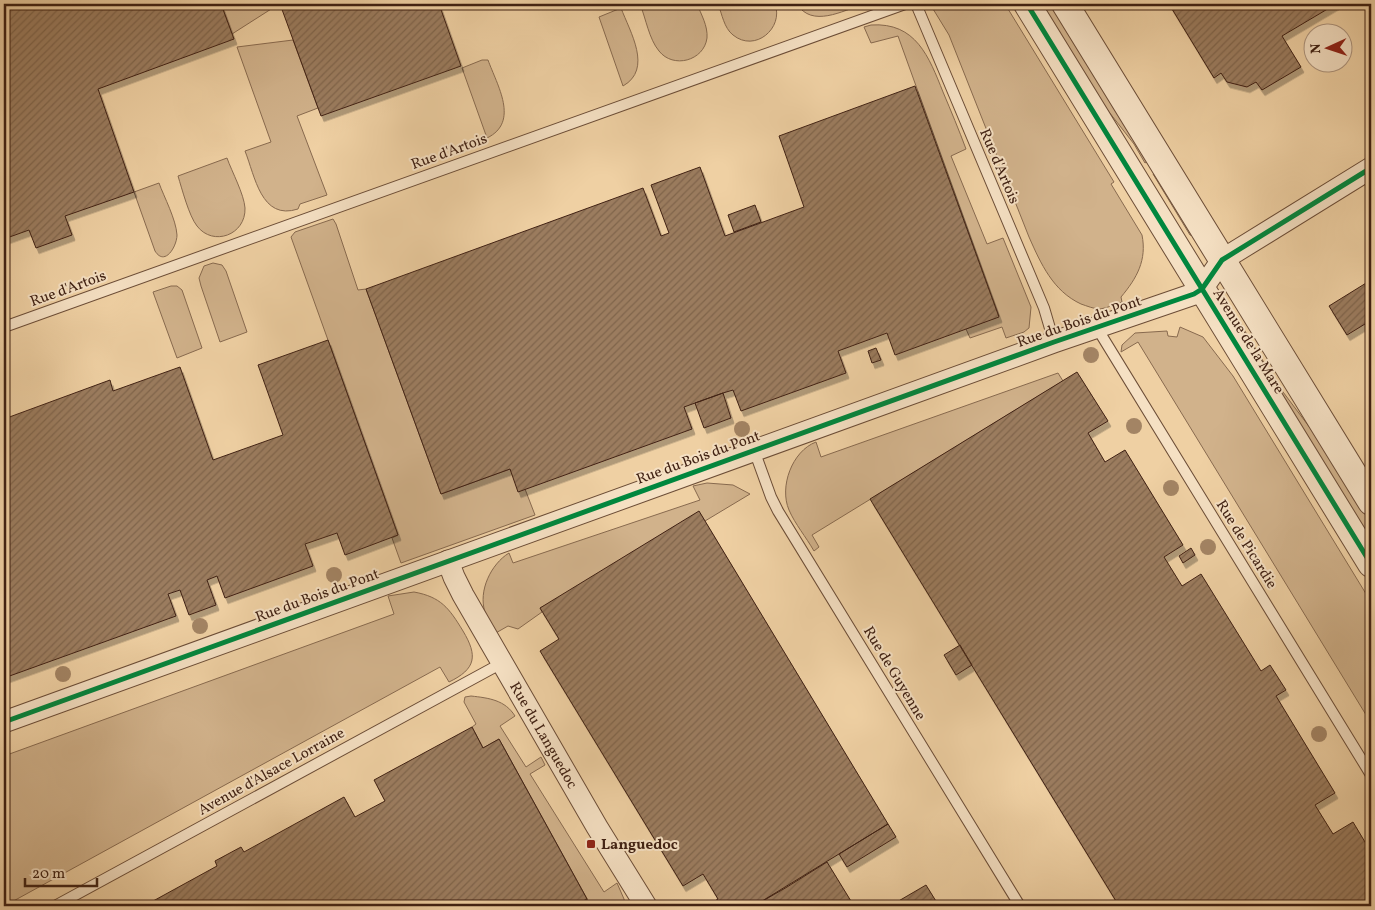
<svg xmlns="http://www.w3.org/2000/svg" width="1375" height="910" font-family="Vollkorn,serif">
  <style>
    .grass { fill: #d1b28b; stroke: #886a4f }
    .building { fill: url(#building-hatch); stroke: #402113; filter: url(#shadow) }
    .lines { fill: none; stroke-linecap: round; stroke-linejoin: round }
    .service-casing { stroke: #6c4d37; stroke-width: 12 }
    .minor-casing { stroke: #6c4d37; stroke-width: 23 }
    .tertiary-casing { stroke: #6c4d37; stroke-width: 28 }
    .service { stroke: #f5e0c3; stroke-width: 10 }
    .minor { stroke: #f5e0c3; stroke-width: 21 }
    .tertiary { stroke: #f5e0c3; stroke-width: 26 }
    .cycleway-casing { stroke: #f5e0c3; stroke-width: 8 }
    .cycleway { stroke: #00873e; stroke-width: 5 }
    .tree { fill: #a38464 }
    .poi-dot { fill: #8f2418; stroke: #f5e0c3; stroke-width: 2 }
    .labels { text-anchor: middle; stroke-width: 4; stroke-linejoin: round; paint-order: stroke }
    .street-label { font-size: 15px; fill: #402113; stroke: #f5e0c3 }
    .poi-label { font-size: 15px; font-weight: bold; fill: #402113; stroke: #f5e0c3; text-anchor: start }
  </style>
  <defs>
    <pattern id="building-hatch" width="6" height="6" patternUnits="userSpaceOnUse" patternTransform="scale(1.25)"><rect width="6" height="6" fill="#9b7c5e"/><path d="M-1 1l2-2M0 6l6-6M5 7l2-2" fill="none" stroke="#80654c"/></pattern>
    <filter id="shadow"><feDropShadow dx="3" dy="5.5" stdDeviation="0" flood-color="#0004"/></filter>
  </defs>
  <rect width="100%" height="100%" fill="#efd0a3"/>
  <filter id="stains"><feTurbulence type="fractalNoise" baseFrequency=".004" numOctaves="4"/><feColorMatrix values="0 0 0 0 .2 0 0 0 0 .09 0 0 0 0 .02 0 0 0 .5 -.17"/></filter>
  <radialGradient id="worn" r=".72"><stop offset=".6" stop-color="#630" stop-opacity="0"/><stop offset="1" stop-color="#630" stop-opacity=".3"/></radialGradient>
  <!-- grass -->
  <path class="grass" d="M221,4H279L232,34Z
    M640,4H697C701,14 708,26 707,38C704,61 673,69 659,51C649,39 646,19 640,4Z
    M718,4H775C784,28 755,53 733,35C724,28 722,14 718,4Z
    M797,4H864C842,11 812,28 797,4Z
    M930,4H1005L1114,182L1111,184L1142,235C1147,260 1137,278 1121,297L1122,302C1115,304 1108,308 1100,309C1094,309 1087,306 1081,304C1053,291 1041,264 1029,237L949,35Z
    M1036,4H1056L1151,159L1145,163L1134,144L1077,71Z
    M621,8C630,32 653,69 623,86L599,17Z
    M871,25C916,22 929,57 943,92C951,111 959,130 966,149L951,156L987,244L1003,238L1031,307L1029,328L1024,332L1006,338L1002,327L970,338L966,329L999,316L898,36L871,43L864,27Z
    M293,40L318,108L297,116L327,195L300,204L298,209C261,221 255,176 245,151L271,142L237,47Z
    M482,60H488C497,85 520,122 487,138L462,68Z
    M227,158C232,172 244,194 245,208C246,235 213,247 197,226C189,216 182,189 178,176Z
    M1158,171L1193,236L1190,235L1153,174Z
    M159,183C164,197 176,219 177,235C177,246 165,267 155,251L134,192Z
    M333,219L336,224L358,290L366,289L441,494L510,469L525,489L535,515L401,563L392,538L398,535L291,237L295,232Z
    M213,263L222,265L226,271L247,332L220,342L201,286L199,278L204,266Z
    M171,286H177L182,290L202,348L177,358L153,292Z
    M1225,302L1231,308L1277,384L1341,469L1371,519V552Z
    M1180,327L1203,337L1233,376L1371,602V723L1138,342L1121,352L1122,345L1135,333L1167,331L1168,336L1177,337Z
    M1058,373L1063,381L812,535L819,547L814,551C806,537 795,524 789,510C779,487 792,451 816,442L821,457Z
    M707,483L733,485L750,494L705,521L540,608L542,612L518,629L508,626L494,634C491,627 487,619 485,612C478,591 491,564 509,553L513,563L700,500L693,486Z
    M414,592C441,597 449,608 463,631C478,656 476,669 449,682L440,667L8,904V906H4V756L394,614L388,596Z
    M471,696C489,698 505,700 515,716L500,726L526,767L541,757L545,765L530,774L604,892L617,883L624,899L625,906H591L499,739L483,748L472,727L476,724L464,702L465,697Z"/>
  <!-- building -->
  <path class="building" d="M6,4H221L234,39L98,89L134,192L65,216L72,235L36,248L29,230L4,239V5Z
    M280,4H439L461,66L321,116Z
    M1169,4H1336L1282,36L1301,67L1262,90L1256,82L1247,87L1227,82L1221,73L1214,78Z
    M915,86L999,317L895,355L887,333L838,351L846,373L741,411L733,390L723,393L684,407L692,429L518,492L510,469L441,494L366,289L643,188L661,236L669,233L651,185L700,167L725,236L804,207L779,136Z
    M755,205L761,222L734,232L728,215Z
    M1371,280V343L1367,337L1371,332L1365,324L1347,335L1329,306Z
    M328,340L398,535L345,555L337,533L305,544L313,566L225,598L217,576L207,580L216,605L189,615L180,590L168,594L176,616L4,678V419L110,380L113,391L180,367L213,460L283,435L258,365Z
    M876,348L881,360L872,363L868,351Z
    M1077,372L1108,421L1088,433L1105,462L1125,450L1183,545L1164,557L1182,586L1201,574L1261,671L1270,665L1286,690L1276,696L1335,793L1315,805L1333,834L1353,822L1371,852V906H1119L870,499Z
    M723,393L731,418L704,428L695,403Z
    M699,511L888,824L754,906H707L718,899L703,874L683,886L540,651L559,639L540,608Z
    M1191,548L1195,555L1183,563L1179,556Z
    M960,645L972,665L956,675L944,655Z
    M472,727L483,748L499,739L587,899L574,906H144L217,866L215,861L241,847L244,852L344,797L355,817L385,801L374,780Z
    M888,824L896,837L847,867L839,854Z
    M827,862L854,906H754L787,887Z
    M926,885L939,906H890Z"/>
  <g class="lines">
    <!-- service casing -->
    <g class="service-casing">
      <path id="service" d="M916,4L1044,308L1054,342
        M4,327L905,4
        M1097,328L1371,775
        M754,450L771,497L778,511L1020,906
        M55,906L502,663"/>
    </g>
    <!-- minor casing -->
    <g class="minor-casing">
      <g id="minor">
        <path id="s1" d="M448,561L454,577L463,595L597,827L646,906"/>
        <path d="M4,722L1054,342L1194,294L1202,289L1222,260L1371,168"/>
      </g>
    </g>
    <!-- tertiary casing -->
    <g class="tertiary-casing">
      <path id="tertiary" d="M1027,4L1371,564
        M1065,4L1371,502"/>
    </g>
    <!-- service -->
    <use href="#service" class="service"/>
    <!-- minor -->
    <use href="#minor" class="minor"/>
    <!-- tertiary -->
    <use href="#tertiary" class="tertiary"/>
    <!-- cycleway casing -->
    <g class="cycleway-casing">
      <path id="cycleway" d="M1027,4L1371,564
        M4,722L1054,342L1194,294L1202,289L1222,260L1371,168"/>
    </g>
    <!-- cycleway -->
    <use href="#cycleway" class="cycleway"/>
  </g>
  <!-- trees -->
  <g class="tree">
    <circle cx="1091" cy="355" r="8"/>
    <circle cx="1134" cy="426" r="8"/>
    <circle cx="742" cy="429" r="8"/>
    <circle cx="1171" cy="488" r="8"/>
    <circle cx="1208" cy="547" r="8"/>
    <circle cx="334" cy="575" r="8"/>
    <circle cx="200" cy="626" r="8"/>
    <circle cx="63" cy="674" r="8"/>
    <circle cx="1319" cy="734" r="8"/>
  </g>
  <!-- markers -->
  <rect class="poi-dot" x="586" y="839" width="10" height="10" rx="2.5"/>
  <g class="labels">
    <!-- street labels -->
    <g class="street-label">
      <text transform="translate(449 151) rotate(-20)" y="5">Rue d'Artois</text>
      <text transform="translate(1000 166) rotate(67)" y="5">Rue d'Artois</text>
      <text transform="translate(68 288) rotate(-20)" y="5">Rue d'Artois</text>
      <text transform="translate(1079 321) rotate(-19)" y="5">Rue du Bois du Pont</text>
      <text transform="translate(1249 341) rotate(58)" y="5">Avenue de la Mare</text>
      <text transform="translate(698 457) rotate(-20)" y="5">Rue du Bois du Pont</text>
      <text transform="translate(1247 544) rotate(58)" y="5">Rue de Picardie</text>
      <text transform="translate(317 595) rotate(-20)" y="5">Rue du Bois du Pont</text>
      <text transform="translate(895 673) rotate(59)" y="5">Rue de Guyenne</text>
      <text dy="5" stroke="none"><textPath href="#s1" startOffset="199">Rue du Languedoc</textPath></text>
      <text transform="translate(271 771) rotate(-29)" y="5">Avenue d'Alsace Lorraine</text>
    </g>
    <!-- poi labels -->
    <g class="poi-label">
      <text x="601" y="849">Languedoc</text>
    </g>
  </g>
  <!-- margin -->
  <rect width="1375" height="910" fill="none" stroke="#efd0a3" stroke-width="20"/>
  <rect x="5" y="5" width="1365" height="900" fill="none" stroke="#402113" stroke-width="2.5"/>
  <rect x="10" y="10" width="1355" height="890" fill="none" stroke="#402113"/>
  <!-- north arrow -->
  <g transform="translate(1328 48) rotate(267)"><circle r="24" fill="#f5e0c3" stroke="#ad947d"/>
  <path d="M0-4L9 19L0 12L-9 19Z" fill="#8f2418"/>
  <text y="-8" font-size="14" font-weight="bold" text-anchor="middle" fill="#402113">N</text>
  </g>
  <!-- scale -->
  <path d="M25 878v8h72v-8" fill="none" stroke="#402113" stroke-width="2.5"/>
  <text x="32" y="878" font-size="15" fill="#402113" stroke="#f5e0c3" stroke-width="4" paint-order="stroke">20 m</text>
  <rect width="100%" height="100%" filter="url(#stains)"/>
  <rect width="100%" height="100%" fill="url(#worn)"/>
</svg>
